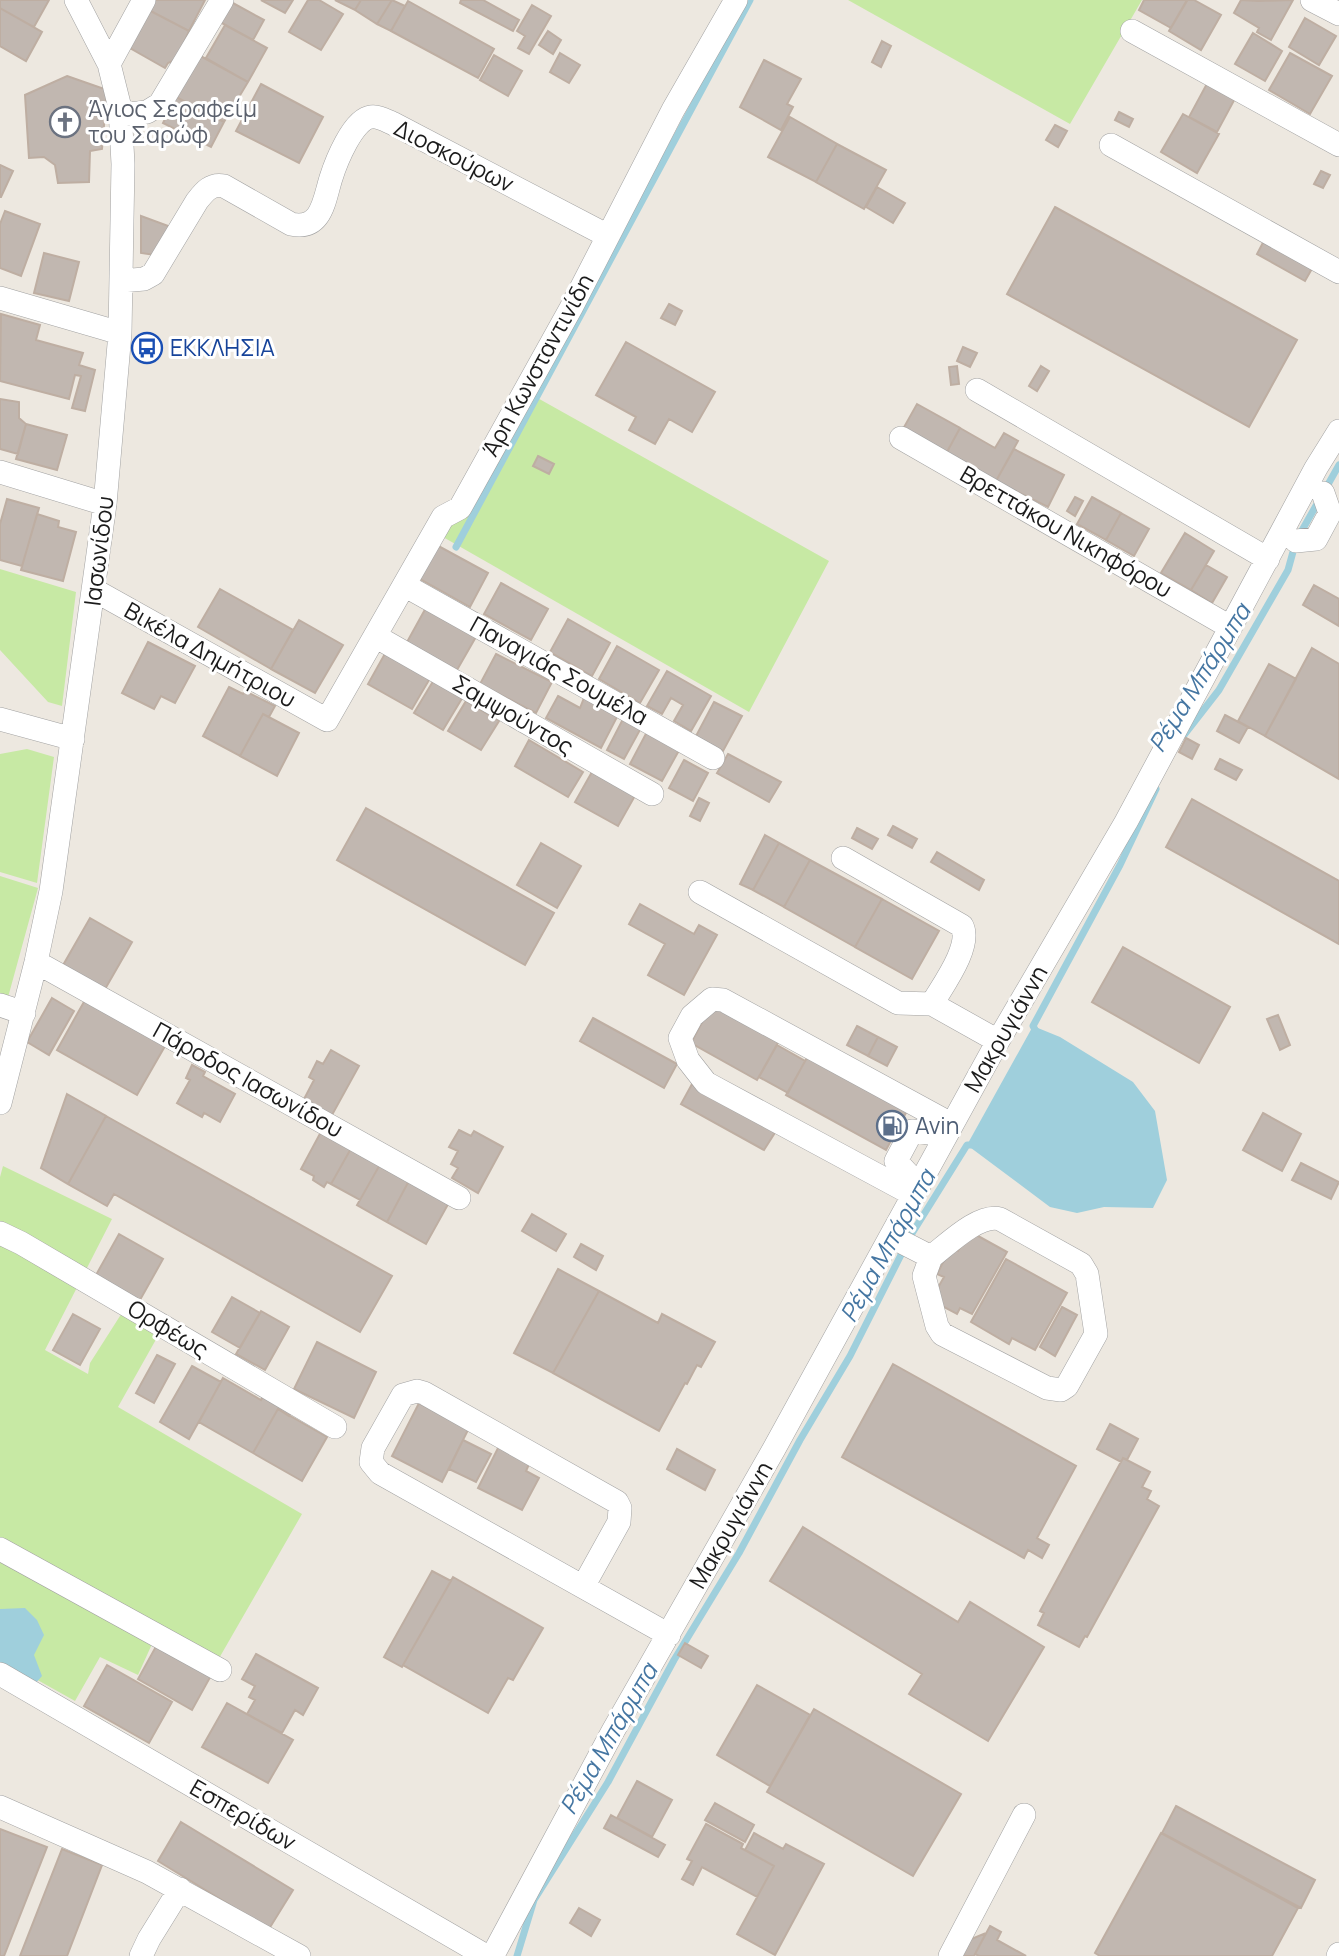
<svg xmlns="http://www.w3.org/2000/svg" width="1339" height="1956" font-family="Manrope,sans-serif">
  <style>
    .grass { fill: #c7e9a4 }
    .water { fill: #9fcfdc }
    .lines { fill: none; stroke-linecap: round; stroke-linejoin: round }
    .stream { stroke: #9fcfdc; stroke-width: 7 }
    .building { fill: #c1b7b0; stroke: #beaea2; stroke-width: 2 }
    .minor-casing { stroke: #a2a2a2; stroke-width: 24 }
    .minor { stroke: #fff; stroke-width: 23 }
    .labels { text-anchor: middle; stroke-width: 6; stroke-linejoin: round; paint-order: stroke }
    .worship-label { font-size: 23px; fill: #5b616d; stroke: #fff; text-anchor: start }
    .street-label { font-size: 23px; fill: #1b1b1b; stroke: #fff }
    .transit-label { font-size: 23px; fill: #164399; stroke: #fff; text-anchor: start }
    .service-label { font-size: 23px; fill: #4e5e75; stroke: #fff; text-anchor: start }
    .water-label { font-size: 24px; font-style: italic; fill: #4576a2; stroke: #fff }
  </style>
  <rect width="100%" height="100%" fill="#ede8e0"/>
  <!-- grass -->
  <path class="grass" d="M848,0H1142L1070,124Z
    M525,391L829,561L749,712L443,537Z
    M0,569L76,592L62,706L48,702L0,650Z
    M27,749L54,757L37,883L0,872V754Z
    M0,876L38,888L7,1001L0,998Z
    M3,1166L112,1219L45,1350L88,1374L90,1363L127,1305L163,1327L118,1407L302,1514L214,1667L157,1633L138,1675L100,1657L75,1701L0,1659V1177Z"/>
  <!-- water -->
  <path class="water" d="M1033,1026L1060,1037L1133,1082L1155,1111L1167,1180L1153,1208L1104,1207L1077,1213L1050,1207L967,1145Z
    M25,1608L37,1620L44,1635L34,1655L42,1676L23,1698L0,1684V1609Z"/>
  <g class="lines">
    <!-- stream -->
    <path class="stream" d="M456,547L750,0
      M1184,735L1219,690L1288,570L1296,541L1339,465
      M1037,1033L1033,1026L1120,865L1156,789
      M517,1956L534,1900L608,1782L674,1660L739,1553L800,1440L850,1356L911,1235L967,1145H975"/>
  </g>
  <!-- building -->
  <path class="building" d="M0,0H49L34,27L0,8Z
    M147,0H205L189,31L143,7Z
    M261,0H293L285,13Z
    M308,0H319L343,14L321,50L289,32Z
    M335,0H361L355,10Z
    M361,0H392L377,24L355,10Z
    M392,0L405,6L391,31L377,24Z
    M461,0H483L519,20L513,31L460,3Z
    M1144,0H1186L1187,1L1171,28L1139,10Z
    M1194,0L1221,15L1201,50L1169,31L1187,0Z
    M1241,0L1258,1L1293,0L1271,40L1257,32L1259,28L1234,13Z
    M408,1L494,49L478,78L391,31Z
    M231,2L264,20L253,40L220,22Z
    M532,5L551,16L529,54L518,48L525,36L517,31Z
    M143,7L189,31L177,59L168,63L165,68L123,44Z
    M0,8L42,32L26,61L0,46Z
    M1305,18L1336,36L1319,65L1289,47Z
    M225,25L267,48L248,82L206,58Z
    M548,31L561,40L553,54L539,45Z
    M1253,33L1282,51L1265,81L1235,64Z
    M882,41L891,46L881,67L872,62Z
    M195,53L248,82L224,122L172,95Z
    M560,53L580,65L569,83L550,72Z
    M1290,53L1332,76L1310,114L1269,90Z
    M494,55L522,71L508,96L480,80Z
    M764,60L801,79L787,104L793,107L781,130L740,107Z
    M67,76L107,90L102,149L90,151L89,182L58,183L55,165L44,157L29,158L25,95Z
    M1210,78L1238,93L1217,132L1189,117Z
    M261,84L323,117L299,163L236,131Z
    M176,97L224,122L211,147L163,123Z
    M1119,112L1133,119L1129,127L1115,120Z
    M1183,114L1219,134L1197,173L1161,152Z
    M790,117L837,144L816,182L768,157Z
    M1055,125L1067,131L1058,147L1046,140Z
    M837,144L886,170L864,209L816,182Z
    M0,165L13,171L1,197H0Z
    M1321,171L1330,175L1323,188L1314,184Z
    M877,187L905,203L893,223L866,207Z
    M1055,207L1297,340L1249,427L1007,294Z
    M5,211L40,224L21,276L0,268V224Z
    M141,216L171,227L155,255L141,253Z
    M1266,237L1314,265L1305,281L1257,254Z
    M44,253L79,262L69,301L34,293Z
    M669,304L682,311L675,325L661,318Z
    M1,314L40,325L36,340L83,353L79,365L95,370L85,411L72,408L81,376L75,375L69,399L0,381Z
    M626,342L715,392L692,432L669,419L655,444L629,430L636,417L596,395Z
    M963,347L977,353L970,367L957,361Z
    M957,366L959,384L951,385L949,367Z
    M1041,366L1049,371L1037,391L1029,386Z
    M0,399L19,402V418L26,424L18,454L0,449Z
    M917,404L960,428L947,452L903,429Z
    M26,424L67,435L57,470L16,459Z
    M960,428L995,448L1004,433L1018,441L996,481L947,452Z
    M1014,449L1064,475L1048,507L996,481Z
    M538,456L554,464L549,474L533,466Z
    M1075,497L1083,501L1075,516L1067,511Z
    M1092,497L1121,513L1106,540L1077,524Z
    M7,499L39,508L22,566L0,560V524Z
    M1121,513L1149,529L1134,556L1106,540Z
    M37,514L59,521L58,527L76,532L63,581L21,570Z
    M1185,533L1214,551L1191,590L1161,573Z
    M431,542L488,573L470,607L413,575Z
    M1206,565L1227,577L1212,603L1191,590Z
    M501,583L548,609L531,640L484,614Z
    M1314,585L1339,599V626L1303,605Z
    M220,589L293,630L271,669L198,627Z
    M427,606L477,635L457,670L407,642Z
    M568,619L610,643L592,676L550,652Z
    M299,620L343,645L315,693L271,669Z
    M148,642L195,666L175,703L161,696L154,709L122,693Z
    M617,646L659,670L640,703L599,679Z
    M1312,648L1339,664V779L1265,736Z
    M387,650L432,675L412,709L368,684Z
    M496,654L552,682L536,713L480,684Z
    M1269,664L1296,679L1265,736L1238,721Z
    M667,671L711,696L691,731L674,721L683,705L671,698L662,714L647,706Z
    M435,678L464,695L443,730L414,713Z
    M229,687L243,694L245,691L275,706L269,717L263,714L240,756L203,736Z
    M558,696L580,708L584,698L617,717L601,748L546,718Z
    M466,701L499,721L481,750L448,731Z
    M714,702L742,716L723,751L696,736Z
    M263,714L299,733L277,776L240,756Z
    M1225,715L1248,727L1239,743L1217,731Z
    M623,719L641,728L624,759L607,750Z
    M649,728L682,745L662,781L630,764Z
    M1186,738L1199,745L1192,759L1179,752Z
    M529,740L583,772L568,797L515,766Z
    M728,754L781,782L769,802L717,773Z
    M1220,759L1242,770L1236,780L1215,769Z
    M684,760L708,773L693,801L669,788Z
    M593,770L636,794L618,826L575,802Z
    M699,798L709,803L700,821L690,816Z
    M1192,799L1339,881V944L1166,847Z
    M366,808L554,913L525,965L337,860Z
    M893,826L917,839L912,848L888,835Z
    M857,828L878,839L872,849L852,838Z
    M765,835L779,843L753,890L740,884Z
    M541,843L581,866L557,908L517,885Z
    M779,843L810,860L784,907L753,890Z
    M937,852L984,880L979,890L931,862Z
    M810,860L882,899L855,947L784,907Z
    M882,899L939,931L912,979L855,947Z
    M640,904L694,934L699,925L717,935L684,995L648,975L665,944L629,924Z
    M90,918L132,942L104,991L62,967Z
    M1123,947L1230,1007L1199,1063L1092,1002Z
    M52,998L74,1011L49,1055L27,1042Z
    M85,1000L165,1046L137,1095L57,1050Z
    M712,1004L779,1041L757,1080L691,1043Z
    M1278,1015L1290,1045L1280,1050L1267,1019Z
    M593,1018L677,1064L664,1088L580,1041Z
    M857,1026L878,1037L868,1056L847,1045Z
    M878,1037L897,1047L887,1066L868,1056Z
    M777,1045L805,1061L788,1093L759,1077Z
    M331,1050L359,1066L332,1115L304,1099L314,1080L309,1077L317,1061L323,1064Z
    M808,1056L907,1111L886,1150L786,1095Z
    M192,1065L205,1072L203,1076L235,1094L220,1122L204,1113L202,1117L177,1103L190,1080L186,1078Z
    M692,1084L776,1131L764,1150L681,1104Z
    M67,1094L106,1116L68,1184L41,1168Z
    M1263,1113L1301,1134L1282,1171L1243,1150Z
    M106,1116L392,1276L360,1332L114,1194L107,1206L68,1184Z
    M323,1128L353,1145L331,1184L327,1182L324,1187L313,1180L314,1176L301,1169Z
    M459,1130L471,1136L474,1131L503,1147L478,1193L452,1178L458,1168L451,1164L458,1151L449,1147Z
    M353,1145L382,1161L360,1200L331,1184Z
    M382,1161L411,1177L387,1222L357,1205Z
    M1301,1163L1339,1182L1331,1199L1292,1180Z
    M411,1177L451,1199L426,1244L387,1222Z
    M532,1214L566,1234L556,1251L522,1231Z
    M969,1231L1007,1252L972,1314L960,1308L957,1314L931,1300L944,1277L937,1274L951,1247L958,1251Z
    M119,1234L163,1259L140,1300L96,1275Z
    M581,1244L603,1256L596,1270L574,1257Z
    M1006,1259L1067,1293L1035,1350L1012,1338L1009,1344L971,1322Z
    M558,1269L599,1291L553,1373L514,1353Z
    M599,1291L658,1323L662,1314L715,1342L701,1367L697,1365L687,1384L685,1383L659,1431L553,1373Z
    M232,1297L260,1313L240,1348L212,1332Z
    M1062,1307L1077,1315L1055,1356L1040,1347Z
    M261,1311L289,1327L265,1370L236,1354Z
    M73,1314L100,1329L80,1365L53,1350Z
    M317,1342L376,1372L354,1418L294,1389Z
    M157,1355L175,1364L154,1403L136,1393Z
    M893,1364L1076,1466L1037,1538L1049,1545L1042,1558L1028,1550L1024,1558L842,1457Z
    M192,1366L221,1382L189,1439L160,1422Z
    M223,1378L261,1400L266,1391L294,1407L289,1416L278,1409L253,1453L199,1422Z
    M419,1403L469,1428L442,1482L392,1456Z
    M278,1409L327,1437L302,1481L253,1453Z
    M1110,1424L1138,1439L1127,1460L1123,1458L1121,1462L1097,1449Z
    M463,1440L491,1454L476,1482L449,1469Z
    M499,1446L530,1462L526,1471L539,1478L522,1510L478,1488Z
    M677,1449L715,1470L705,1490L667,1469Z
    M1123,1458L1150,1472L1142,1487L1151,1491L1147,1499L1159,1506L1087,1637L1085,1636L1079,1647L1038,1625L1044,1613L1040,1611Z
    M803,1527L958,1622L970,1602L1044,1647L988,1741L909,1694L922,1674L770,1581Z
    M432,1571L451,1581L402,1667L384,1657Z
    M453,1577L543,1628L513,1680L508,1678L488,1713L403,1665Z
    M159,1641L213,1672L192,1710L138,1679Z
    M685,1643L708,1656L701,1668L678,1655Z
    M256,1654L318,1688L303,1715L295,1710L282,1733L247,1714L255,1700L249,1697L255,1686L242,1679Z
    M107,1665L172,1702L149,1743L84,1706Z
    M757,1685L810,1715L770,1786L717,1755Z
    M227,1703L293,1740L268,1783L202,1747Z
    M814,1709L961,1794L913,1876L767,1792Z
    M637,1781L672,1800L652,1837L617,1818Z
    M715,1803L754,1825L745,1842L705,1820Z
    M1176,1806L1315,1880L1301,1908L1162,1833Z
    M611,1815L665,1845L658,1857L604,1828Z
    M181,1822L293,1890L269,1929L158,1861Z
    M706,1824L743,1844L741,1848L774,1866L757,1897L702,1867L693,1885L682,1879L692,1861L687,1859Z
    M0,1829L47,1847L4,1956H0Z
    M754,1833L783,1849L786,1844L824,1864L775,1955L737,1934L774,1866L745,1850Z
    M1161,1833L1298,1908L1272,1956H1100L1095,1953Z
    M62,1849L102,1865L67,1956H20Z
    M579,1908L600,1920L591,1936L570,1923Z
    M990,1926L1001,1932L997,1940L1026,1956H979L975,1954Z
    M986,1933L974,1956H956L964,1942Z"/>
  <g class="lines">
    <!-- minor casing -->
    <g class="minor-casing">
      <path id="minor" d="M1312,0L1339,14
        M1132,31L1339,145
        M109,64L144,0
        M121,115L147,112L160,104L222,0
        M1111,145L1339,272
        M121,281L144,279L153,274L197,201C204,192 211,183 224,186L291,224C322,231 324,200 331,178C336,162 353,119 371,117C378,116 385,120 392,123L608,236
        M0,298L120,333
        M977,390L1268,559
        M901,438L1230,627
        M0,472L105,504
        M1296,541L1316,539L1330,513L1323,493
        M404,585L713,758
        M94,590L327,720L443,517L460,508L571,308L673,110L736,0
        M375,636L652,794
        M0,719L73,739
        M700,892L898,1003L932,1004C943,985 972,946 962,926L843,858
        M36,962L459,1198
        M932,1004L998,1041
        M0,1005L24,1013
        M0,1103L36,962L51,891L105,504L120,333L123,164L120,108L109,64L76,0
        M919,1186L896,1161L912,1131L930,1133
        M914,1195L706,1083L688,1060L680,1038L692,1016L712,999L723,1000L951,1124
        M0,1233L21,1243L335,1427
        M892,1237L931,1257L924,1276L937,1326L942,1334L1047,1388L1061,1390L1067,1386L1096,1334L1087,1274L1081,1264L1000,1219C979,1213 947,1245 931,1257
        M0,1549L220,1670
        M584,1585L619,1522L620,1508L617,1502L424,1393L417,1391L403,1395L373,1448L371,1462L380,1473L669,1635
        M0,1674L486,1956
        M0,1807L147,1872L299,1956
        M141,1956L149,1939L180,1889
        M488,1956L493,1955L613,1731L774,1449L998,1041L1126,822L1316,468L1339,431
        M950,1956L1024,1815
        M1338,1956L1339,1954"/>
    </g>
    <!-- minor -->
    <use href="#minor" class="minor"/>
  </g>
  <!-- icons -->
  <defs>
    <g id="church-ring" transform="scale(1.575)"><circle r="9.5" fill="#fff" stroke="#6b7280" stroke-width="1.5"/><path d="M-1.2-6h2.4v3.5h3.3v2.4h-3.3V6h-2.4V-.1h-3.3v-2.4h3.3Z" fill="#6b7280"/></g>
    <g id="bus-ring" transform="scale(1.575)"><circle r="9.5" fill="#fff" stroke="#1a4fb4" stroke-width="1.5"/><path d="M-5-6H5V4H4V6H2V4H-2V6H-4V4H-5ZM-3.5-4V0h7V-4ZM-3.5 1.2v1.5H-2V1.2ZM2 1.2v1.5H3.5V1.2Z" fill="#1a4fb4"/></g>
    <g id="fuel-ring" transform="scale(1.575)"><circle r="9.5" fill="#fff" stroke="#5c6f8a" stroke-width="1.5"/><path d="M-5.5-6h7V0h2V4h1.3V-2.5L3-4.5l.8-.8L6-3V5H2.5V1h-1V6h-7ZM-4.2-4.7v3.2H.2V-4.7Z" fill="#5c6f8a"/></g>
  </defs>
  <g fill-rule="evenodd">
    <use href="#church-ring" x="65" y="122"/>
    <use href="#bus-ring" x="147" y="348"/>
    <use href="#fuel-ring" x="892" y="1126"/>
  </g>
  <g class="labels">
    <!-- worship labels -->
    <g class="worship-label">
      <text x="88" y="117">Άγιος Σεραφείμ<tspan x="88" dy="26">του Σαρώφ</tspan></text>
    </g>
    <!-- street labels -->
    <g class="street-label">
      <text transform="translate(454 156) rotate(27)" y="8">Διοσκούρων</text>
      <text transform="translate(538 365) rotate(-61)" y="8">Άρη Κωνσταντινίδη</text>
      <text transform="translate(1066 532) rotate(30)" y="8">Βρεττάκου Νικηφόρου</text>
      <text transform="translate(99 551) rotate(-83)" y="8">Ιασωνίδου</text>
      <text transform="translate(210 655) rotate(29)" y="8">Βικέλα Δημήτριου</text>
      <text transform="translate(559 671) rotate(29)" y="8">Παναγιάς Σουμέλα</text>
      <text transform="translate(513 715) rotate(30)" y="8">Σαμψούντος</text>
      <text transform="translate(1006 1029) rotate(-60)" y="8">Μακρυγιάννη</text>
      <text transform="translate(248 1080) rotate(29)" y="8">Πάροδος Ιασωνίδου</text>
      <text transform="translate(168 1329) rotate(31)" y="8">Ορφέως</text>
      <text transform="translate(731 1525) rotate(-60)" y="8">Μακρυγιάννη</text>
      <text transform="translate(243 1815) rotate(30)" y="8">Εσπερίδων</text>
    </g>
    <!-- transit labels -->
    <g class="transit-label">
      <text x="170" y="356">ΕΚΚΛΗΣΙΑ</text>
    </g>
    <!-- service labels -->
    <g class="service-label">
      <text x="915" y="1134">Avin</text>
    </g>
    <!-- water labels -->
    <g class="water-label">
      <text transform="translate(1200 678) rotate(-58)" y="8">Ρέμα Μπάρμπα</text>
      <text transform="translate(888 1246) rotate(-61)" y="8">Ρέμα Μπάρμπα</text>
      <text transform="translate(609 1739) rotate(-60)" y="8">Ρέμα Μπάρμπα</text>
    </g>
  </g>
</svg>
